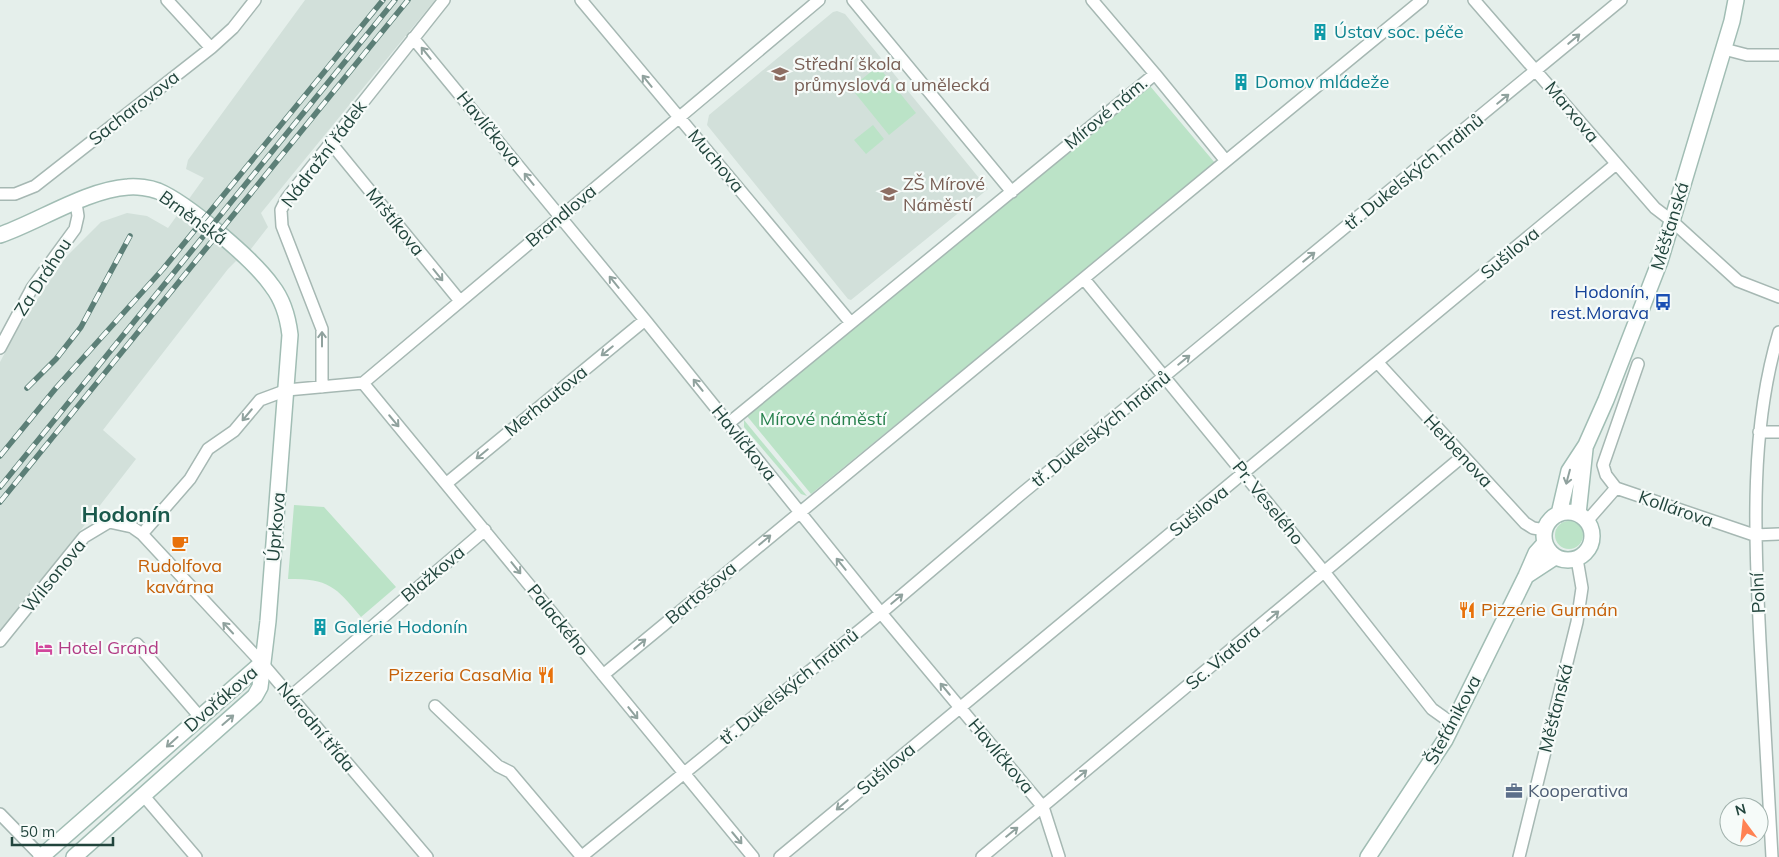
<svg xmlns="http://www.w3.org/2000/svg" width="1779" height="857" font-family="Mulish,sans-serif">
  <style>
    .built { fill: #d2e0da }
    .green { fill: #bbe3c7 }
    .lines { fill: none; stroke-linecap: round; stroke-linejoin: round }
    .street-casing { stroke: #a6b8b3; stroke-width: 14 }
    .secondary-casing { stroke: #a1bdb4; stroke-width: 18 }
    .street { stroke: #fff; stroke-width: 11 }
    .secondary { stroke: #fff; stroke-width: 15 }
    .rail-casing { stroke: #5c7f77; stroke-width: 5.5 }
    .rail { stroke: #f6fbf9; stroke-width: 4; stroke-dasharray: 11; stroke-linecap: butt }
    .oneway { stroke: #90a29e }
    .labels { text-anchor: middle; stroke-width: 4.5; stroke-linejoin: round; paint-order: stroke }
    .culture-label { font-size: 18px; fill: #0d838f; stroke: #f6fbf9; text-anchor: start }
    .education-label { font-size: 18px; fill: #785e54; stroke: #f6fbf9; text-anchor: start }
    .street-label { font-size: 18px; fill: #21443c; stroke: #f6fbf9 }
    .transit-label { font-size: 18px; fill: #164399; stroke: #f6fbf9; text-anchor: end }
    .park-label { font-size: 18px; fill: #26804c; stroke: #f6fbf9 }
    .food-label { font-size: 18px; fill: #c56008; stroke: #f6fbf9 }
    .hotel-label { font-size: 18px; fill: #b23c85; stroke: #f6fbf9; text-anchor: start }
    .service-label { font-size: 18px; fill: #4e5e75; stroke: #f6fbf9; text-anchor: start }
    .district-label { font-size: 22px; font-weight: bold; fill: #1a594c; stroke: #f6fbf9 }
  </style>
  <rect width="100%" height="100%" fill="#e5efeb"/>
  <!-- built -->
  <path class="built" d="M305,0H435L261,213L268,227L240,263L236,261L228,269L103,430L136,459L0,634V362L18,328L66,257L101,222L127,213L147,216L168,228L204,178L186,169L188,160Z
    M837,11L845,14L988,189L851,300L848,299L707,125L709,115L833,12Z"/>
  <!-- green -->
  <path class="green" d="M878,66L916,113L889,135L851,88Z
    M1150,86L1215,163L811,494L747,416Z
    M873,125L884,139L866,154L854,140Z
    M744,420L807,496L801,494L744,427Z
    M294,505L324,507L396,587L361,617C335,586 329,579 288,579Z
    M1555 535a14 14 0 1 1 28 0a14 14 0 1 1-28 0Z"/>
  <g class="lines">
    <!-- street casing -->
    <g class="street-casing">
      <path id="street" d="M167,0L211,48
        M581,0L851,323
        M853,0L1012,192
        M1092,0L1155,74
        M1474,0L1655,208L1672,221L1738,281L1779,297
        M413,38L645,320L881,613L1043,807L1059,857
        M1724,49L1747,55H1779
        M330,142L460,301
        M1226,161L1422,0
        M0,194H15L35,186L211,48L233,28L255,0
        M1084,279L1325,573L1432,709L1453,724
        M0,348L32,288L75,229L78,216L76,203
        M1378,363L1525,523L1533,528L1545,530
        M363,383L753,857
        M322,387V329L282,226L281,210L287,198L444,0
        M1759,432H1779
        M447,483L645,320
        M1616,488L1754,535L1779,534
        M1616,488L1606,475L1603,465L1638,364
        M1587,521L1616,488
        M142,534L190,479L208,449L234,431L260,400L287,390L363,383L819,0
        M0,641L84,537L109,522L132,527L142,534L262,663L427,857
        M137,644L200,717
        M603,675L1226,161L1155,74L729,423
        M290,697L485,530
        M435,706L498,766L510,772L582,857
        M143,795L196,857
        M0,814L42,857
        M581,857L881,613L1020,495L1621,0
        M780,857L1616,164
        M982,857L1463,456
        M1519,857L1577,622L1582,588L1577,559
        M1772,857C1768,785 1764,713 1760,641C1755,538 1749,431 1779,332"/>
    </g>
    <!-- secondary casing -->
    <g class="secondary-casing">
      <path id="secondary" d="M0,235C40,221 86,190 128,187C137,186 150,188 158,191C187,203 254,260 272,286C283,300 288,318 290,335L268,621L260,687L255,696L74,857
        M1544 536a24 24 0 1 1 48 0a24 24 0 1 1-48 0Z
        M1559,514L1569,471L1586,445L1606,400L1660,261L1732,21L1736,0
        M1578,514L1585,449
        M1526,576L1555,557
        M41,857L262,663
        M1368,857L1445,740L1526,576L1536,553L1545,543"/>
    </g>
    <!-- street -->
    <use href="#street" class="street"/>
    <!-- secondary -->
    <use href="#secondary" class="secondary"/>
    <!-- rail casing -->
    <g class="rail-casing">
      <path id="rail" d="M27,388L56,359L81,327L130,236
        M0,456L56,388L163,269L383,0
        M0,487L395,0
        M0,502L408,0"/>
    </g>
    <!-- rail -->
    <use href="#rail" class="rail"/>
  </g>
  <!-- one-way arrows -->
  <defs><path id="oneway-shaft" d="M-6 0H5M1.5-3L5.5 0L1.5 3" fill="none" stroke-width="1.6" stroke-linecap="round" stroke-linejoin="round" transform="scale(1.25)"/></defs>
  <g class="oneway">
    <use href="#oneway-shaft" transform="translate(1574 39) rotate(-40)"/>
    <use href="#oneway-shaft" transform="translate(426 53) rotate(-129)"/>
    <use href="#oneway-shaft" transform="translate(647 81) rotate(-129)"/>
    <use href="#oneway-shaft" transform="translate(1503 99) rotate(-39)"/>
    <use href="#oneway-shaft" transform="translate(529 179) rotate(-129)"/>
    <use href="#oneway-shaft" transform="translate(1309 257) rotate(-39)"/>
    <use href="#oneway-shaft" transform="translate(438 275) rotate(51)"/>
    <use href="#oneway-shaft" transform="translate(614 282) rotate(-129)"/>
    <use href="#oneway-shaft" transform="translate(322 339) rotate(-90)"/>
    <use href="#oneway-shaft" transform="translate(607 351) rotate(141)"/>
    <use href="#oneway-shaft" transform="translate(1184 360) rotate(-39)"/>
    <use href="#oneway-shaft" transform="translate(698 385) rotate(-129)"/>
    <use href="#oneway-shaft" transform="translate(247 415) rotate(130)"/>
    <use href="#oneway-shaft" transform="translate(394 421) rotate(50)"/>
    <use href="#oneway-shaft" transform="translate(482 454) rotate(141)"/>
    <use href="#oneway-shaft" transform="translate(1568 477) rotate(105)"/>
    <use href="#oneway-shaft" transform="translate(765 540) rotate(-40)"/>
    <use href="#oneway-shaft" transform="translate(841 564) rotate(-129)"/>
    <use href="#oneway-shaft" transform="translate(516 568) rotate(51)"/>
    <use href="#oneway-shaft" transform="translate(897 599) rotate(-40)"/>
    <use href="#oneway-shaft" transform="translate(1273 616) rotate(-40)"/>
    <use href="#oneway-shaft" transform="translate(228 628) rotate(-133)"/>
    <use href="#oneway-shaft" transform="translate(640 644) rotate(-40)"/>
    <use href="#oneway-shaft" transform="translate(945 689) rotate(-130)"/>
    <use href="#oneway-shaft" transform="translate(633 713) rotate(51)"/>
    <use href="#oneway-shaft" transform="translate(228 720) rotate(-41)"/>
    <use href="#oneway-shaft" transform="translate(172 742) rotate(138)"/>
    <use href="#oneway-shaft" transform="translate(1081 775) rotate(-40)"/>
    <use href="#oneway-shaft" transform="translate(842 805) rotate(140)"/>
    <use href="#oneway-shaft" transform="translate(1012 832) rotate(-39)"/>
    <use href="#oneway-shaft" transform="translate(737 838) rotate(50)"/>
  </g>
  <!-- icons -->
  <defs>
    <g id="building-bare" transform="scale(1.35)"><path d="M-4-6H4V6H1V3H-1V6H-4ZM-2.5-4.3h1.7v1.8h-1.7ZM.8-4.3h1.7v1.8H.8ZM-2.5-1h1.7V.8h-1.7ZM.8-1h1.7V.8H.8Z" fill="#0f9aa8" stroke="#f6fbf9" stroke-width="2.5" paint-order="stroke"/></g>
    <g id="school-bare" transform="scale(1.35)"><path d="M0-5L7-2L0 1L-7-2ZM-4 1L0 2.5L4 1V4Q0 6-4 4Z" fill="#8d6e63" stroke="#f6fbf9" stroke-width="2.5" paint-order="stroke"/></g>
    <g id="bus-bare" transform="scale(1.35)"><path d="M-5-6H5V4H4V6H2V4H-2V6H-4V4H-5ZM-3.5-4V0h7V-4ZM-3.5 1.2v1.5H-2V1.2ZM2 1.2v1.5H3.5V1.2Z" fill="#1a4fb4" stroke="#f6fbf9" stroke-width="2.5" paint-order="stroke"/></g>
    <g id="cafe-bare" transform="scale(1.35)"><path d="M-5.5-4.5H6V0H3Q3 3.5 0 3.5H-2.5Q-5.5 3.5-5.5 0ZM3-3.2v2h1.7v-2ZM-6 4.5H4V6H-6Z" fill="#e8710a" stroke="#f6fbf9" stroke-width="2.5" paint-order="stroke"/></g>
    <g id="restaurant-bare" transform="scale(1.35)"><path d="M-5-6h1v4h1v-4h1v4h1v-4h1v5L-1.5 .5V6h-2V.5L-5-1ZM5-6V6H3V1.5H1.5Q1.5-4 5-6Z" fill="#e8710a" stroke="#f6fbf9" stroke-width="2.5" paint-order="stroke"/></g>
    <g id="hotel-bare" transform="scale(1.35)"><path d="M-6-4.5h1.5V1H6V5H4.5V3h-9V5H-6ZM-4 0a1.8 1.8 0 1 1 3.6 0ZM.5 0V-2.5h3Q6-2.5 6 0Z" fill="#d1479c" stroke="#f6fbf9" stroke-width="2.5" paint-order="stroke"/></g>
    <g id="office-bare" transform="scale(1.35)"><path d="M-6-3h4V-5.5h4V-3h4V5H-6ZM-1-4.5V-3h2v-1.5ZM-6 0V1H6V0Z" fill="#5c6f8a" stroke="#f6fbf9" stroke-width="2.5" paint-order="stroke"/></g>
  </defs>
  <g fill-rule="evenodd">
    <use href="#building-bare" x="1320" y="32"/>
    <use href="#school-bare" x="780" y="74"/>
    <use href="#building-bare" x="1241" y="82"/>
    <use href="#school-bare" x="889" y="194"/>
    <use href="#bus-bare" x="1663" y="302"/>
    <use href="#cafe-bare" x="180" y="543"/>
    <use href="#restaurant-bare" x="1467" y="610"/>
    <use href="#building-bare" x="320" y="627"/>
    <use href="#hotel-bare" x="44" y="648"/>
    <use href="#restaurant-bare" x="546" y="675"/>
    <use href="#office-bare" x="1514" y="791"/>
  </g>
  <g class="labels">
    <!-- culture labels -->
    <g class="culture-label">
      <text x="1334" y="38">Ústav soc. péče</text>
      <text x="1255" y="88">Domov mládeže</text>
      <text x="334" y="633">Galerie Hodonín</text>
    </g>
    <!-- education labels -->
    <g class="education-label">
      <text x="794" y="70">Střední škola<tspan x="794" dy="21">průmyslová a umělecká</tspan></text>
      <text x="903" y="190">ZŠ Mírové<tspan x="903" dy="21">Náměstí</tspan></text>
    </g>
    <!-- street labels -->
    <g class="street-label">
      <text transform="translate(134 108) rotate(-38)" y="6">Sacharovova</text>
      <text transform="translate(1572 112) rotate(50)" y="6">Marxova</text>
      <text transform="translate(1106 113) rotate(-40)" y="6">Mírové nám.</text>
      <text transform="translate(489 129) rotate(51)" y="6">Havlíčkova</text>
      <text transform="translate(324 154) rotate(-53)" y="6">Nádražní řádek</text>
      <text transform="translate(716 161) rotate(50)" y="6">Muchova</text>
      <text transform="translate(1414 172) rotate(-39)" y="6">tř. Dukelských hrdinů</text>
      <text transform="translate(561 216) rotate(-40)" y="6">Brandlova</text>
      <text transform="translate(193 218) rotate(36)" y="6">Brněnská</text>
      <text transform="translate(395 222) rotate(51)" y="6">Mrštíkova</text>
      <text transform="translate(1670 226) rotate(-73)" y="6">Měšťanská</text>
      <text transform="translate(1510 253) rotate(-40)" y="6">Sušilova</text>
      <text transform="translate(43 277) rotate(-57)" y="6">Za Dráhou</text>
      <text transform="translate(546 401) rotate(-39)" y="6">Merhautova</text>
      <text transform="translate(1101 429) rotate(-39)" y="6">tř. Dukelských hrdinů</text>
      <text transform="translate(744 443) rotate(51)" y="6">Havlíčkova</text>
      <text transform="translate(1458 451) rotate(47)" y="6">Herbenova</text>
      <text transform="translate(1268 503) rotate(51)" y="6">Pr. Veselého</text>
      <text transform="translate(1676 509) rotate(19)" y="6">Kollárova</text>
      <text transform="translate(1199 511) rotate(-39)" y="6">Sušilova</text>
      <text transform="translate(276 527) rotate(-85)" y="6">Úprkova</text>
      <text transform="translate(433 574) rotate(-40)" y="6">Blažkova</text>
      <text transform="translate(54 576) rotate(-51)" y="6">Wilsonova</text>
      <text transform="translate(701 593) rotate(-40)" y="6">Bartošova</text>
      <text transform="translate(1758 593) rotate(-93)" y="6">Polní</text>
      <text transform="translate(558 620) rotate(51)" y="6">Palackého</text>
      <text transform="translate(1223 657) rotate(-40)" y="6">Sc. Viatora</text>
      <text transform="translate(789 687) rotate(-39)" y="6">tř. Dukelských hrdinů</text>
      <text transform="translate(221 699) rotate(-41)" y="6">Dvořákova</text>
      <text transform="translate(1556 708) rotate(-76)" y="6">Měšťanská</text>
      <text transform="translate(1453 720) rotate(-62)" y="6">Štefánikova</text>
      <text transform="translate(316 727) rotate(50)" y="6">Národní třída</text>
      <text transform="translate(1001 756) rotate(50)" y="6">Havlíčkova</text>
      <text transform="translate(886 769) rotate(-40)" y="6">Sušilova</text>
    </g>
    <!-- transit labels -->
    <g class="transit-label">
      <text x="1649" y="298">Hodonín,<tspan x="1649" dy="21">rest.Morava</tspan></text>
    </g>
    <!-- park labels -->
    <g class="park-label">
      <text x="823" y="425">Mírové náměstí</text>
    </g>
    <!-- food labels -->
    <g class="food-label">
      <text x="180" y="572">Rudolfova<tspan x="180" dy="21">kavárna</tspan></text>
      <text x="1481" y="616" text-anchor="start">Pizzerie Gurmán</text>
      <text x="532" y="681" text-anchor="end">Pizzeria CasaMia</text>
    </g>
    <!-- hotel labels -->
    <g class="hotel-label">
      <text x="58" y="654">Hotel Grand</text>
    </g>
    <!-- service labels -->
    <g class="service-label">
      <text x="1528" y="797">Kooperativa</text>
    </g>
    <!-- district labels -->
    <g class="district-label">
      <text x="126" y="522">Hodonín</text>
    </g>
  </g>
  <!-- north arrow -->
  <g transform="translate(1744 822) rotate(345)"><circle r="24" fill="#f6fbf9" stroke="#a1b2ad"/>
  <path d="M0-4L9 19L0 12L-9 19Z" fill="#ff8253"/>
  <text y="-8" font-size="14" font-weight="bold" text-anchor="middle" fill="#21443c">N</text>
  </g>
  <!-- scale -->
  <path d="M12 837v8h101v-8" fill="none" stroke="#21443c" stroke-width="2.5"/>
  <text x="20" y="837" font-size="15" fill="#21443c" stroke="#f6fbf9" stroke-width="4" paint-order="stroke">50 m</text>
</svg>
